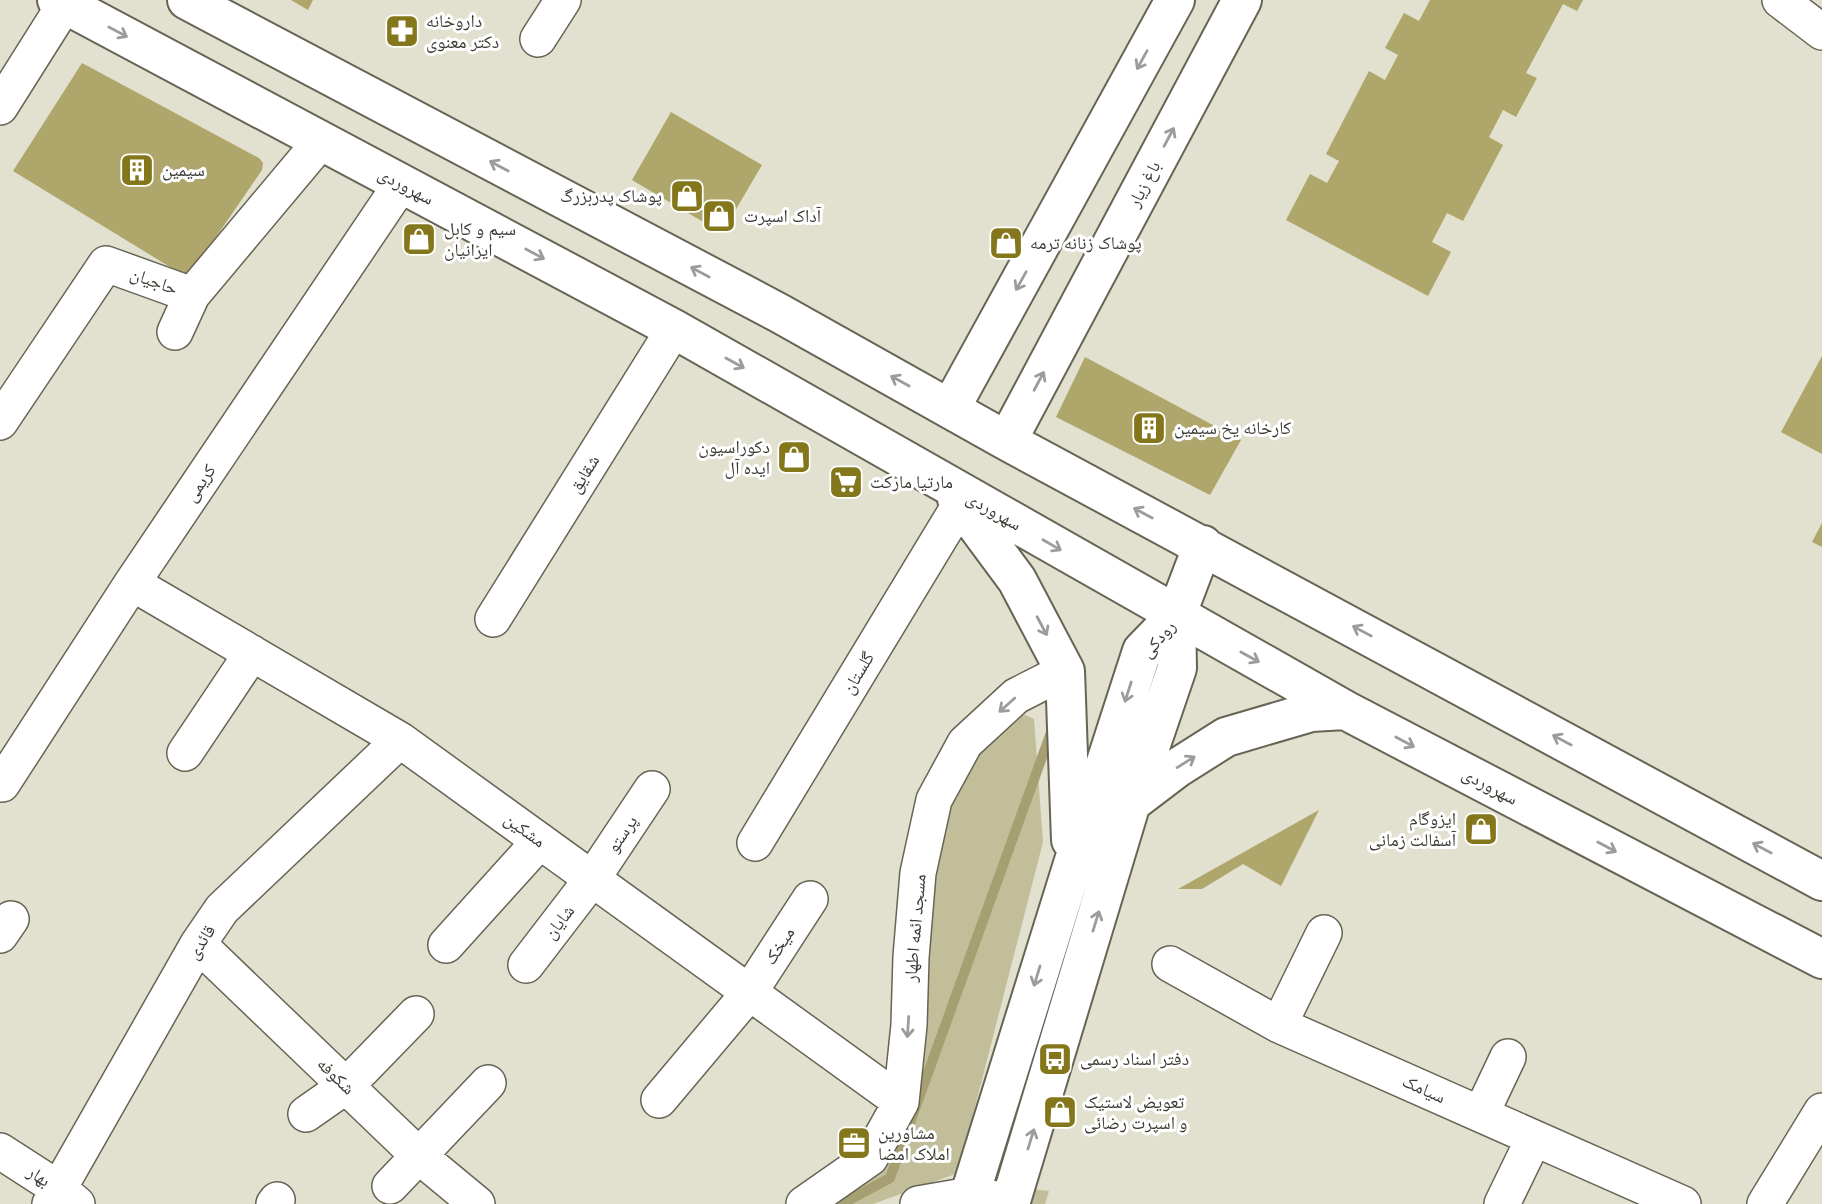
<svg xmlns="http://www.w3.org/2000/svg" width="1822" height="1204" font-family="'IBM Plex Serif','Noto Naskh Arabic',serif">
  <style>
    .green { fill: #c3be9a }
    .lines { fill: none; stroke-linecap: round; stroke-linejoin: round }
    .stream { stroke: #a59f72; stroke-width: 10 }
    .building { fill: #aea66a }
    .street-casing { stroke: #676455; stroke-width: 38 }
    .secondary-casing { stroke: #676455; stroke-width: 42 }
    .street { stroke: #fff; stroke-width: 35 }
    .secondary { stroke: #fff; stroke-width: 38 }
    .oneway { stroke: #9d9c9a }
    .labels { text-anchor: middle; stroke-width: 6; stroke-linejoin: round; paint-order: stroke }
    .poi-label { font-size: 18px; fill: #3b3a34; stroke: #fff; text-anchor: start }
    .street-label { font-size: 18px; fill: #3b3a34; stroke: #fff }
  </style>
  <rect width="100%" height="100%" fill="#e2e0ce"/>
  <!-- green -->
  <path class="green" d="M1011,708L1034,719L1043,842L958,1173L873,1204H808L873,1162L938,803Z
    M1023,1188L1049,1191L1045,1204H1018Z"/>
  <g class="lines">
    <!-- stream -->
    <path class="stream" d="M842,1204L890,1178L1053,727"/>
  </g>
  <!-- building -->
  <path class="building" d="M291,0H313L308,10Z
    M1430,0H1583L1577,11L1563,4L1526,73L1537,78L1516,117L1503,110L1489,137L1503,145L1463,221L1447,213L1432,242L1451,252L1428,296L1286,220L1310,174L1327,183L1339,161L1326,154L1369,71L1385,80L1398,55L1385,48L1404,13L1419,21Z
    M82,63L259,158L263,163L262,170L188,278L13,171Z
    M671,112L762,165L722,233L632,180Z
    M1822,356V454L1781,432Z
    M1085,357L1241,440L1210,495L1056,417Z
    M1822,523V547L1812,542Z
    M1319,810L1281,886L1243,864L1202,889H1178Z"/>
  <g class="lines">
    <!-- street casing -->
    <g class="street-casing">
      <path id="street" d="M1780,0L1822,32
        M538,39L563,0
        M0,107L65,4
        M175,332L192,295
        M0,422L106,264L192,295L321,141
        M132,583L400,740L901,1102
        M493,619L674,329
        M185,753L252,653
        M2,784L132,583L401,184
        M755,843L961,503
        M0,935L11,919
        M198,944L419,1156L477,1204
        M446,945L540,841
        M1170,964L1279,1025L1683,1204
        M526,965L592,879L652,789
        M1279,1025L1324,933
        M659,1100L749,993L810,899
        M306,1114L346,1086L416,1014
        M1481,1114L1508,1057
        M0,1151L59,1189L77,1204
        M390,1186L488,1083
        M50,1204L198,944L222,909L400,740
        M274,1204L277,1200
        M804,1204L870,1158L901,1102L909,1025L911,957L918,873L934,800L965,743L1016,696L1065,671
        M918,1204L970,1195L1011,1201
        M1502,1204L1534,1138
        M1765,1204L1822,1111"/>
    </g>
    <!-- secondary casing -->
    <g class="secondary-casing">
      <path id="secondary" d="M57,0L674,329L1345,710L1822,959
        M187,0L779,313L1007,441L1822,881
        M950,409L1175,0
        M1007,441L1242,0
        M957,499L1017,580L1065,671L1071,840
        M1131,803L1177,768L1226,737L1311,712L1345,710
        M967,1204L1073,864L1142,651L1176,616
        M1010,1204L1131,803L1177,668L1176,616L1203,545"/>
    </g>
    <!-- street -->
    <use href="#street" class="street"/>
    <!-- secondary -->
    <use href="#secondary" class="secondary"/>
  </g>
  <!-- one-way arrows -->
  <defs><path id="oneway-shaft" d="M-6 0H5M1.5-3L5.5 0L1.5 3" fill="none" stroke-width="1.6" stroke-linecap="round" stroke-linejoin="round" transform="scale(1.75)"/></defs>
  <g class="oneway">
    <use href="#oneway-shaft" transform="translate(118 32) rotate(28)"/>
    <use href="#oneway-shaft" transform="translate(1142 60) rotate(119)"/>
    <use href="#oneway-shaft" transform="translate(1169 137) rotate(-62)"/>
    <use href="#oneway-shaft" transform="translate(499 166) rotate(-152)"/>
    <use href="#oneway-shaft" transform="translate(535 254) rotate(28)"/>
    <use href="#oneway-shaft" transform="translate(700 272) rotate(-152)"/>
    <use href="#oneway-shaft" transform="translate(1021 281) rotate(119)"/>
    <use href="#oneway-shaft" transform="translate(735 363) rotate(29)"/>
    <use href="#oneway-shaft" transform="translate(900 381) rotate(-151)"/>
    <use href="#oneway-shaft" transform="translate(1039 381) rotate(-62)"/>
    <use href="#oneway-shaft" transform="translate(1143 513) rotate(-152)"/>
    <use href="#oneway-shaft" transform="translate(1052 545) rotate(30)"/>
    <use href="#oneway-shaft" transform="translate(1042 626) rotate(62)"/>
    <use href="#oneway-shaft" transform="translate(1362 631) rotate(-152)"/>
    <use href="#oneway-shaft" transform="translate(1250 657) rotate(29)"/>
    <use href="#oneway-shaft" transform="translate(1128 692) rotate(108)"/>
    <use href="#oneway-shaft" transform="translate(1007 705) rotate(138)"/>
    <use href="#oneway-shaft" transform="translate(1562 740) rotate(-152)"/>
    <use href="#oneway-shaft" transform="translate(1405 742) rotate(28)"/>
    <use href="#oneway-shaft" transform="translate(1186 762) rotate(-32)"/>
    <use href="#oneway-shaft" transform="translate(1607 847) rotate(28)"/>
    <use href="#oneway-shaft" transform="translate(1762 848) rotate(-152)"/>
    <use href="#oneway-shaft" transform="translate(1096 921) rotate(-73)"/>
    <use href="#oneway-shaft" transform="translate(1037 976) rotate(107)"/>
    <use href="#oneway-shaft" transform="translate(908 1027) rotate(94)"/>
    <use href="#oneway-shaft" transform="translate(1031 1139) rotate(-73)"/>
  </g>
  <!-- icons -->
  <defs>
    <g id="pharmacy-square" transform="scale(1.75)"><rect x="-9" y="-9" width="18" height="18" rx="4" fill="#84771b" stroke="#fff"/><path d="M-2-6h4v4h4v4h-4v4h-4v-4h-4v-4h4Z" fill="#fff"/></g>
    <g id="building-square" transform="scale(1.75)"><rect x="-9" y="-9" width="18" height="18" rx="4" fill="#84771b" stroke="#fff"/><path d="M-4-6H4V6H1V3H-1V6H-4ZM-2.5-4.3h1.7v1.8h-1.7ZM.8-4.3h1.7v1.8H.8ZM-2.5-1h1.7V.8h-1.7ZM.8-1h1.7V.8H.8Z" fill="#fff"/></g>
    <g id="shop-square" transform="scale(1.75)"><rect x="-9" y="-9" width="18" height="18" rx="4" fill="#84771b" stroke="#fff"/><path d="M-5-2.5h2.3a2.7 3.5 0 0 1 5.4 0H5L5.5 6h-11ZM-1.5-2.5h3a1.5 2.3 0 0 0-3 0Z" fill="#fff"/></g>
    <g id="supermarket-square" transform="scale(1.75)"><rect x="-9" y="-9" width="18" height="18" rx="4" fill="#84771b" stroke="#fff"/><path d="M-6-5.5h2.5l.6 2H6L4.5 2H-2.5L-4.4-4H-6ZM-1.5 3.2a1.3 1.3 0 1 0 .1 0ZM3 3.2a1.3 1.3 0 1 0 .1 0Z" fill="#fff"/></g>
    <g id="bus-square" transform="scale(1.75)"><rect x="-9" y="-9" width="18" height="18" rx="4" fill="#84771b" stroke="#fff"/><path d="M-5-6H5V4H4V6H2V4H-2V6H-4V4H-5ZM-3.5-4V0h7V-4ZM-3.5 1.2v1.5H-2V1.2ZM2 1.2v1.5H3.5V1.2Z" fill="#fff"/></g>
    <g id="office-square" transform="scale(1.75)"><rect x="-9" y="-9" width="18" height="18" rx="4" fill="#84771b" stroke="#fff"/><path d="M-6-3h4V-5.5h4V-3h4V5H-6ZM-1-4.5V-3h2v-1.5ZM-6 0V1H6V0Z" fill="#fff"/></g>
  </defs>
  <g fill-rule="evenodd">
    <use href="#pharmacy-square" x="402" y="31"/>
    <use href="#building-square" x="137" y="170"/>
    <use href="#shop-square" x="687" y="196"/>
    <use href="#shop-square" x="719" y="216"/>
    <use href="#shop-square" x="419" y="239"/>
    <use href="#shop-square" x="1006" y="243"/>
    <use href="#building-square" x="1149" y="428"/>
    <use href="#shop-square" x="794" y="457"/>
    <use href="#supermarket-square" x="846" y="482"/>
    <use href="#shop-square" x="1481" y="829"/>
    <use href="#bus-square" x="1055" y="1059"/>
    <use href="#shop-square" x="1060" y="1112"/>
    <use href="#office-square" x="854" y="1143"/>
  </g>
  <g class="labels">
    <!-- poi labels -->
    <g class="poi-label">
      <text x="426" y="27">داروخانه<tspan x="426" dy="21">دکتر معنوی</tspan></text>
      <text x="162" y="176">سیمین</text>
      <text x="662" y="202" text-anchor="end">پوشاک پدربزرگ</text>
      <text x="744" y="222">آداک اسپرت</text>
      <text x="444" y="235">سیم و کابل<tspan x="444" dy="21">ایرانیان</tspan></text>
      <text x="1030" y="249">پوشاک زنانه ترمه</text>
      <text x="1174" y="434">کارخانه یخ سیمین</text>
      <text x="770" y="453" text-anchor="end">دکوراسیون<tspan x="770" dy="21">ایده آل</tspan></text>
      <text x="870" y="488">مارتیا مارکت</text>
      <text x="1456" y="825" text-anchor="end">ایزوگام<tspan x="1456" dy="21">آسفالت زمانی</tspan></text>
      <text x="1080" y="1065">دفتر اسناد رسمی</text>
      <text x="1084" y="1108">تعویض لاستیک<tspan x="1084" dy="21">و اسپرت رضائی</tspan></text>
      <text x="878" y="1139">مشاورین<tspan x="878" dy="21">املاک امضا</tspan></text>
    </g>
    <!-- street labels -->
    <g class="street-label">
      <text transform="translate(1144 184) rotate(-62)" y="6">باغ زیار</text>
      <text transform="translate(406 186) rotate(28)" y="6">سهروردی</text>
      <text transform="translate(154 281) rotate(20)" y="6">حاجیان</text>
      <text transform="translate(584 474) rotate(-58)" y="6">شقایق</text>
      <text transform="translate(200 483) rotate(-56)" y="6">کریمی</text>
      <text transform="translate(994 511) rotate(30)" y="6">سهروردی</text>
      <text transform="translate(1158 639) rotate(-49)" y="6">رودکی</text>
      <text transform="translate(858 673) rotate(-59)" y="6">گلستان</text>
      <text transform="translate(1490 786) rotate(28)" y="6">سهروردی</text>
      <text transform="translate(525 830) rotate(36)" y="6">مشکین</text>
      <text transform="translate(622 834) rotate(-56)" y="6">پرستو</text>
      <text transform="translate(559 922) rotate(-52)" y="6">شایان</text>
      <text transform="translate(915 928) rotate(-85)" y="6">مسجد ائمه اطهار</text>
      <text transform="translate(201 942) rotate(-57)" y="6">قائدی</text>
      <text transform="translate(779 946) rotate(-57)" y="6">میخک</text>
      <text transform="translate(336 1076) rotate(44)" y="6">شکوفه</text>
      <text transform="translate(1424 1089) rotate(24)" y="6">سیامک</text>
      <text transform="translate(39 1176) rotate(33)" y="6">بهار</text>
    </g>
  </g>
</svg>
